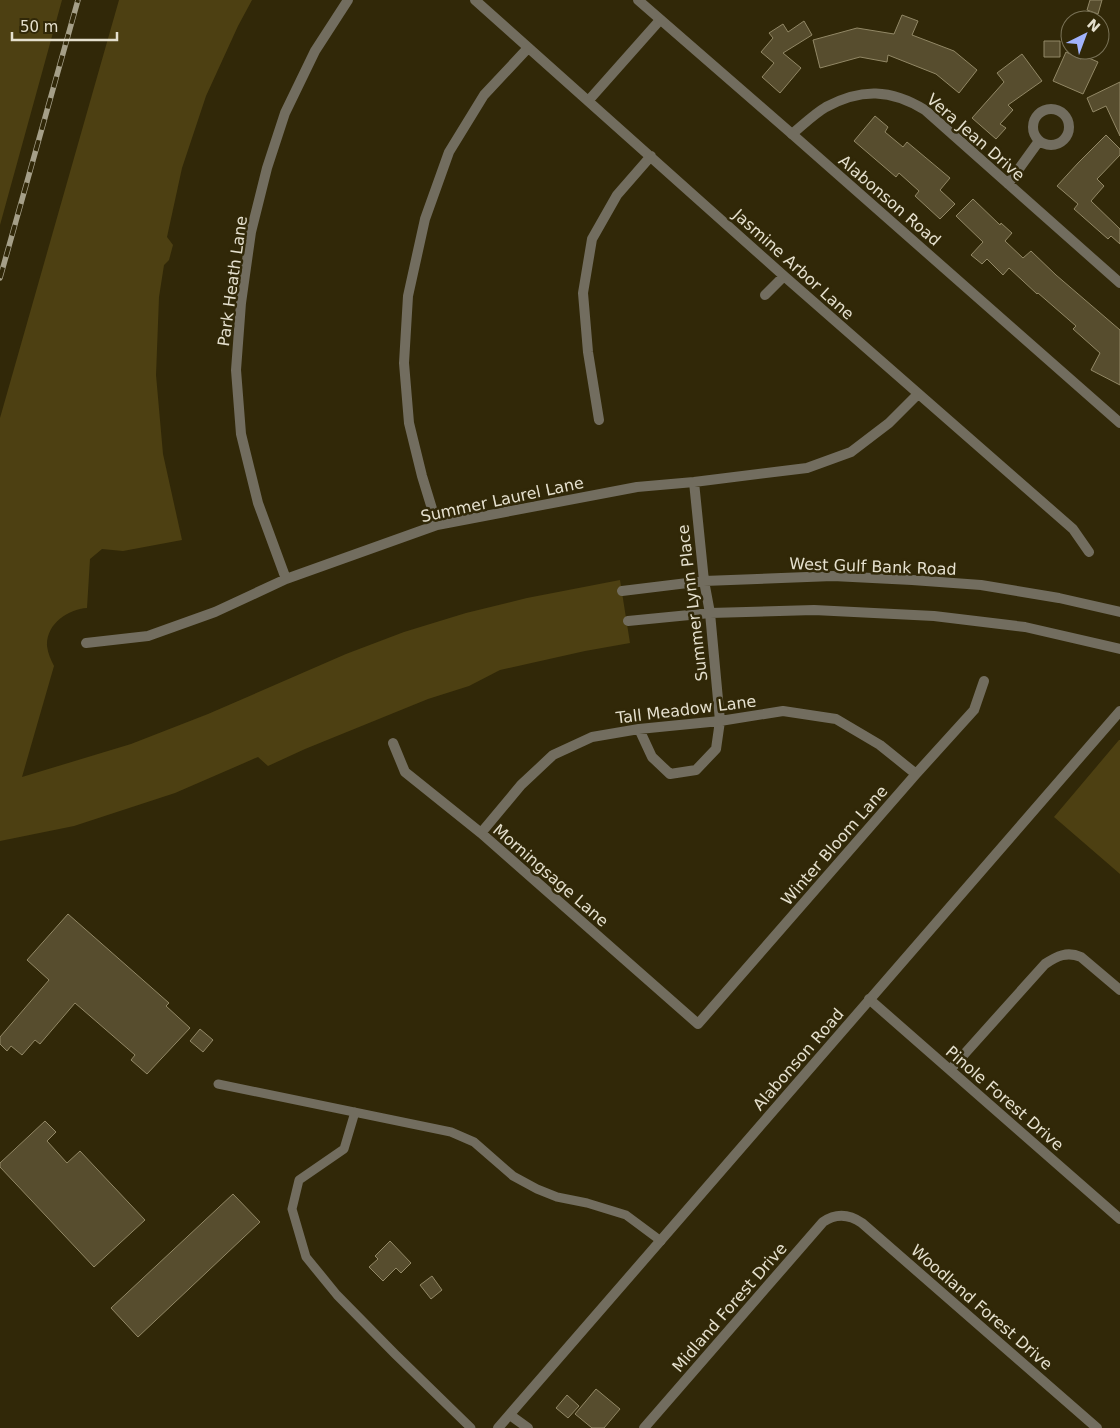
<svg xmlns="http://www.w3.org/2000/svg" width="1120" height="1428" font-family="'DejaVu Sans',sans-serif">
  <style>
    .green { fill: #4d4012 }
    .building { fill: #574d2e; stroke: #928866 }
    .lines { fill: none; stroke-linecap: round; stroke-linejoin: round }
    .service { stroke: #726d5f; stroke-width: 9 }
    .minor { stroke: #726d5f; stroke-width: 10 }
    .tertiary { stroke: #726d5f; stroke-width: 10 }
    .rail-casing { stroke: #a59f88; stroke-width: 5.5 }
    .rail { stroke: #312808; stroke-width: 4; stroke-dasharray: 11; stroke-linecap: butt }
    .labels { text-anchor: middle; stroke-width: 5; stroke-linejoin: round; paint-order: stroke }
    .street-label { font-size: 16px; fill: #e5e0ce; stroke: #312808 }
  </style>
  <rect width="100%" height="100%" fill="#312808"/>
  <!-- green -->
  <path class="green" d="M0,0H62L0,225Z
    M119,0H252L238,26L206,96L182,168L167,237L173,245L169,260L164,265L159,297L156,375L163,454L182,540L123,551L102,549L90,559L87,608C68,609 46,624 47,646C48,654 51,660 54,666L22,777L131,744L208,714L346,654L404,632L466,613L527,598L620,580L630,643L585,651L500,670L469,686L428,699L305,749L268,766L258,757L175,793L74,826L0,841V418Z
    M1119,740H1120V874L1054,817Z"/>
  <!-- building -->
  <path class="building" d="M1090,0H1102L1098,14L1087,10Z
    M902,15L918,21L912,35L954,51L977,70L959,93L936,74L888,55L887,62L860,57L820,68L813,40L857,28L894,34Z
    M804,21L812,35L783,53L801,68L780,93L762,77L774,63L761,52L773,38L769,33L783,24L788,32Z
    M1044,41H1060V57H1044Z
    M1066,52L1081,59L1082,55L1098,62L1083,94L1053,81Z
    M1022,54L1042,81L1008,105L1013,110L1000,124L1006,128L996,139L972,118L1004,82L997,73Z
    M1120,82V136L1106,106L1093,112L1087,98Z
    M875,116L888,127L885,132L903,147L907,142L950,178L940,190L955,204L940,219L915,196L919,191L899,173L896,177L854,141Z
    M1106,135L1120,149V155L1097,179L1104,186L1091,201L1120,229V244L1111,236L1108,239L1074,209L1078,204L1057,186L1078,163Z
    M973,199L1000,225L1001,223L1012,233L1005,241L1023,258L1031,251L1056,275L1120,330V385L1091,370L1100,353L1073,329L1076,326L1038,293L1037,294L1009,268L1003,275L987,259L982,264L971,255L983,242L956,216Z
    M68,914L169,1003L166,1006L190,1028L147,1074L131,1060L135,1055L75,1003L40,1044L35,1040L22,1055L11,1046L7,1051L0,1044V1037L49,980L27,960Z
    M200,1029L213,1040L203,1052L190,1041Z
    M45,1121L56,1132L47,1141L67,1163L80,1151L145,1220L94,1267L0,1167V1163Z
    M233,1194L260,1222L138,1337L111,1308Z
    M390,1241L411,1263L401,1273L396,1268L383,1281L369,1267L378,1259L375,1256Z
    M432,1276L442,1290L431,1299L420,1285Z
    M596,1389L620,1409L604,1428H592L575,1414Z
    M567,1395L579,1406L568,1418L556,1408Z"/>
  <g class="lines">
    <!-- service -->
    <path class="service" d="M218,1084L451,1132L474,1142L513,1176L537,1189L557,1197L587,1203L626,1215L661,1241
      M355,1112L344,1149L299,1180L292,1209L306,1257L337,1295L395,1354L471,1428"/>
    <!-- minor -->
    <path class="minor" d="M475,0L784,276L1073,529L1089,552
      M589,100L660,20
      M1033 127a18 18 0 1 1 36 0a18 18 0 1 1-36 0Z
      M792,134C803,125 814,114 826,107C861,88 891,89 925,110L1120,283
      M1008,184L1039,141
      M765,295L784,276
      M599,420L588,352L583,293L592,239L617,195L651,156
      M437,525L422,476L409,423L404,363L408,296L425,219L449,152L484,95L528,48
      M286,579L258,503L241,434L236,370L241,303L251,232L267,168L285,113L315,51L348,0
      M622,591L704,581L833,576L912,580L981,585L1059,598L1120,612
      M628,621L710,613L814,610L934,616L1025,627L1120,649
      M86,643L148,636L215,612L286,579L437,525L637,487L694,482L807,468L851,452L889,423L918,394
      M639,729L652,757L670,774L696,770L716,749L720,721L710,613L704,581L694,482
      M393,743L405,772L481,833L698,1024L916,774L974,710L984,681
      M481,833L521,785L553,755L592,737L639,729L720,721L783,711L836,719L880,745L916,774
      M869,999L1120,1219
      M950,1070L1045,964C1057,956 1067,951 1081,957L1120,990
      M510,1415L528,1428
      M644,1428L823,1222C836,1213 849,1214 862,1223L1097,1428"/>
    <!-- tertiary -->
    <path class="tertiary" d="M638,0L792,134L1120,423
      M498,1428L1120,711"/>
    <!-- rail casing -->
    <g class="rail-casing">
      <path id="rail" d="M0,278L78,0"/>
    </g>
    <!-- rail -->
    <use href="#rail" class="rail"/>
  </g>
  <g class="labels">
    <!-- street labels -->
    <g class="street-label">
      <text transform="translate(976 137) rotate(41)" y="6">Vera Jean Drive</text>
      <text transform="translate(890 200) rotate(41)" y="6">Alabonson Road</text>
      <text transform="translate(794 264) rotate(42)" y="6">Jasmine Arbor Lane</text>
      <text transform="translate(232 281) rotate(-82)" y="6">Park Heath Lane</text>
      <text transform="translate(502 499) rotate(-12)" y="6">Summer Laurel Lane</text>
      <text transform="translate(873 566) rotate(2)" y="6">West Gulf Bank Road</text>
      <text transform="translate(692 603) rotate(-97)" y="6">Summer Lynn Place</text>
      <text transform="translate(686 709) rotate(-7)" y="6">Tall Meadow Lane</text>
      <text transform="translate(834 845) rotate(-49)" y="6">Winter Bloom Lane</text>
      <text transform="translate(551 875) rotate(41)" y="6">Morningsage Lane</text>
      <text transform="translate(798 1059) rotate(-49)" y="6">Alabonson Road</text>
      <text transform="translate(1005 1098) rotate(41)" y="6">Pinole Forest Drive</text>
      <text transform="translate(729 1307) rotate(-49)" y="6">Midland Forest Drive</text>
      <text transform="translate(982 1307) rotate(41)" y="6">Woodland Forest Drive</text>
    </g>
  </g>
  <!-- north arrow -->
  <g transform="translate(1085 35) rotate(42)"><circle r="24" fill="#312808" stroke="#797257"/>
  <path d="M0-4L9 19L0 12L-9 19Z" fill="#a1b3fd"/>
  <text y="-8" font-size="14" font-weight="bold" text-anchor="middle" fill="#e5e0ce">N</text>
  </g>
  <!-- scale -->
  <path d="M12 32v8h105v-8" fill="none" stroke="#e5e0ce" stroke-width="2.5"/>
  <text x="20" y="32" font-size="15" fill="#e5e0ce" stroke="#312808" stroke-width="4" paint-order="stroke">50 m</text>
</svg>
